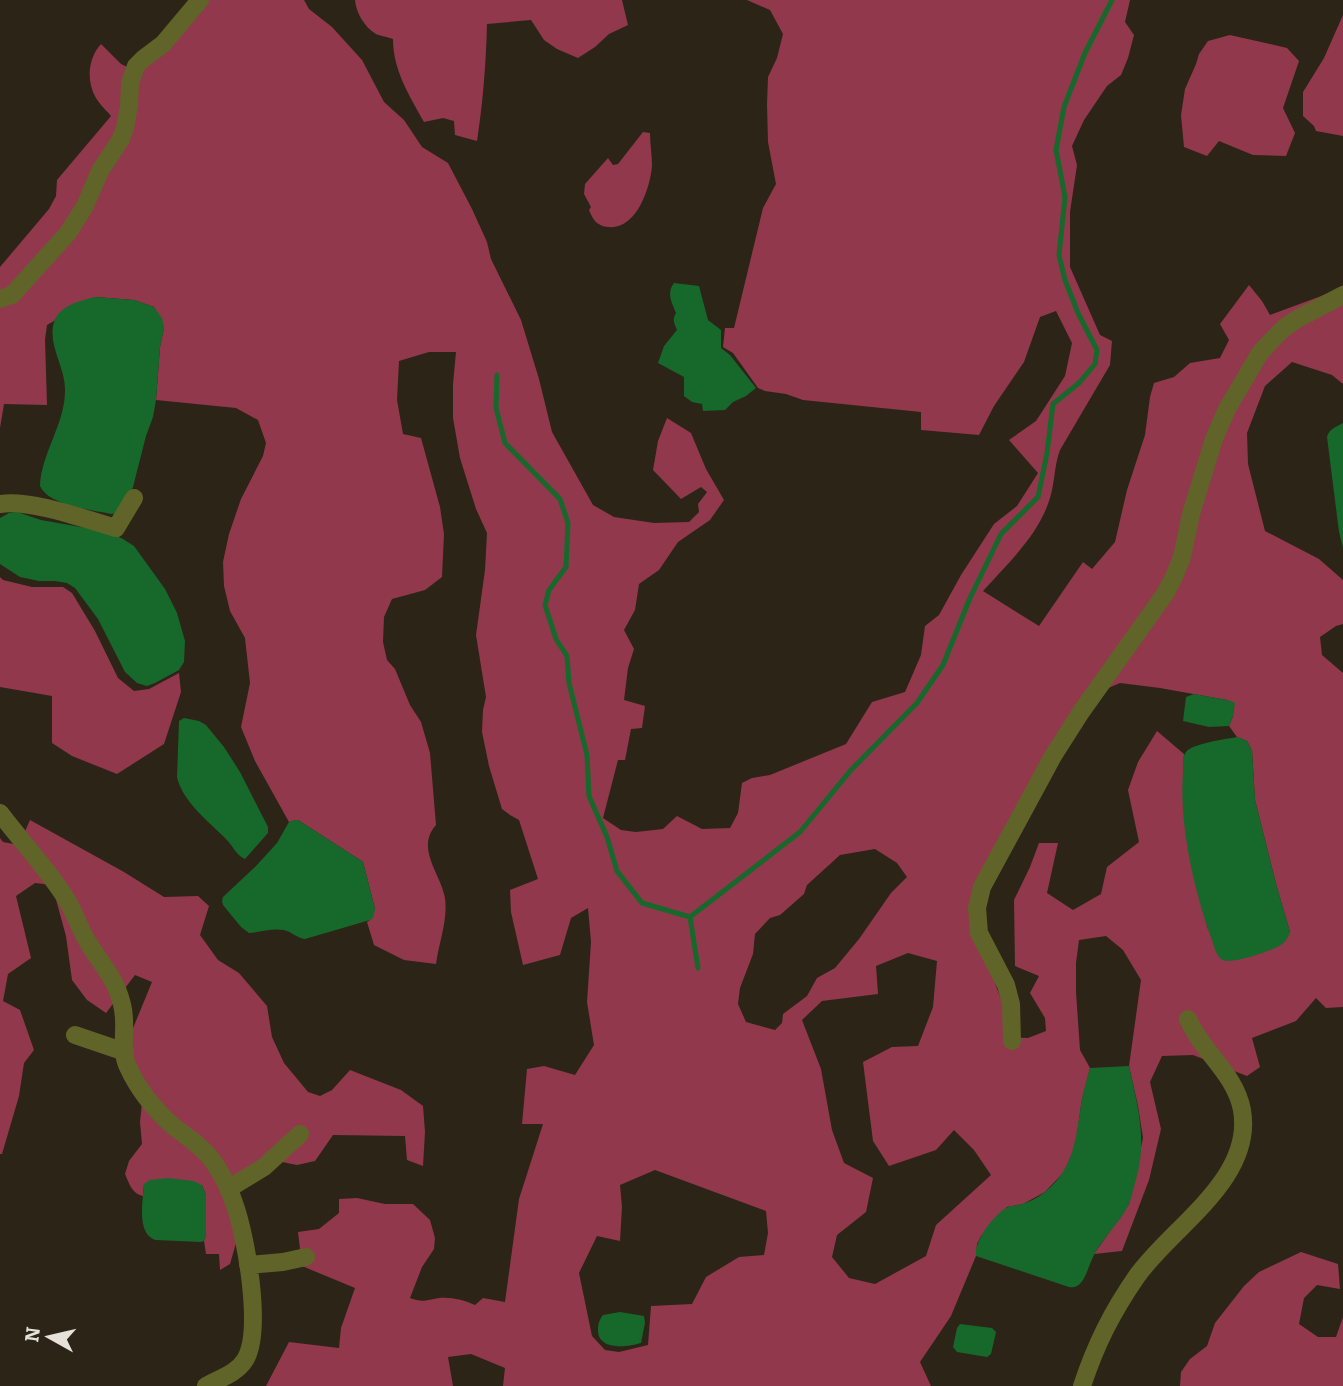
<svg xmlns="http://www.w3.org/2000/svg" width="1343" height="1386" font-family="Bitter,serif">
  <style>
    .forest { fill: #91384d; fill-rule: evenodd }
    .water { fill: #17682b }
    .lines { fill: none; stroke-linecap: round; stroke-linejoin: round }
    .stream { stroke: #17682b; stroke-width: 5 }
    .minor { stroke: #606429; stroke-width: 18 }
  </style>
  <rect width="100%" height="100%" fill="#2c2417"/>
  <!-- forest -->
  <path class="forest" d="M207,0H304L309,9L332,27L362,60L384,102L404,120L422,147L448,163L472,209L487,242L491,259L521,320L539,379L552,432L593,505L614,517L654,523L689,522L699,512L698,504L707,492L701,487L681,499L653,470L658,441L667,418L691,433L706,469L724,500L710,520L678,542L659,570L639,584L635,610L624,630L634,649L628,668L624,700L645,706L642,728L631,729L625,760H618L603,818L621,830L636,832L663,829L677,816L702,829L730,828L738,813L742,783L752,778L770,775L846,744L872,702L905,692L921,655L925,626L939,615L961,575L994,524L1017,506L1038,473L1009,440L1036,421L1065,376L1072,343L1056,311L1040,317L1024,362L994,406L979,435L921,430V412L803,400L786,394L765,391L758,388L733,353L723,347L725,328H734L763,208L776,184L768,142L767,104L768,77L777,58L783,34L770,10L747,0H1130L1125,22L1134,35L1128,58L1121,75L1107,86L1084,120L1072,146L1077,165L1070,212V267L1100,335L1112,341L1110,365L1060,450C1054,466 1055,482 1050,498C1039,535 1008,563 983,591L1039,626L1083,562L1092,569L1115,542L1127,490L1145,435L1150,397L1154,383L1174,377L1190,363L1220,358L1229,340L1220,324L1249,285L1262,301L1270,315L1332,292L1343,285V384L1332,375L1292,362L1265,386L1247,433L1248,464L1265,531L1319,559L1343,580V624L1336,626L1320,637L1322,655L1343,673V1007L1326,1008L1316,998L1296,1021L1252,1038L1260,1067L1247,1076L1193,1055L1162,1056L1150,1082L1161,1129L1149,1180L1122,1251L1094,1254L1129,1204L1143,1138L1138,1106L1129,1066L1141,980L1123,950L1106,936L1079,940L1076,963V992L1080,1050L1090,1068L1082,1099L1075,1147L1064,1172L1045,1192L1023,1204L1007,1207L981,1236L977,1244L976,1256L951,1316L920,1362L931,1386H503L505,1368L471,1354L448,1357L453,1386H266L289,1342L339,1348L341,1328L355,1288L302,1266L298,1232L319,1229L339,1213V1199L357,1198L385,1204H413L430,1220L435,1238L434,1249L422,1267L410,1298C423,1303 426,1300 439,1298C452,1297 464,1300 475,1305L483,1298L505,1302L519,1199L543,1124H522L527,1069L544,1066L575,1075L594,1045L587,1002L591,942L588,908L571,918L560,955L523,965L511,912L510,890L538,879L519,820L510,815L502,809L489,766L482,732L483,710L486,697L476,635L485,570L487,533L476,509L460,458L453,418V384L456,352H429L399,361L397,400L403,434L421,438L440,507L444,534L442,577L425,590L392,599L384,617L383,642L387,660L395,669L410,705L421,722L430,753L436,825C415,848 441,874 445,898C448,920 439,942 436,964L404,960L374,945L367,922L370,920L375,909L363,862L298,820L289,822L255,761L241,727L250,683L245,638L230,611L224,586L223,562L229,534L241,499L263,456L266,443L258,420L236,408L156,400L160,347L164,328L154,307L134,300L95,297L57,317L54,321L47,325L45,339L47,405L4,404L0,428V267L49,209L56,196L57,180L111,116C107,111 100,105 96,98C86,81 88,58 101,44L121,64L138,72ZM1120,683L1160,688L1227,700L1234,703L1233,716L1229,726L1237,737L1247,741L1252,751L1255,800L1276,884L1290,932L1208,929C1192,870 1180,815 1184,754L1157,731L1138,762L1128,790L1139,842L1107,867L1101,894L1073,910L1047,893L1058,843H1039L1030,867L1014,900L1015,966L1039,976L1030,993L1045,1018L1046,1031L1028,1038L1008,1037L1006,1013L978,937L983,870L1099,692ZM875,849L897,863L907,877L891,893L859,939L835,968L817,978L807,996L783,1014L782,1023L775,1030L746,1022L738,1004L740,988L753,954L755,934L770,918L780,915L804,894L807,885L840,855ZM908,953L937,961L933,1007L918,1046L892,1047L863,1062L873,1141L889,1166L936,1150L954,1130L974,1150L991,1175L936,1225L926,1256L875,1284L849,1278L832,1257L837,1235L866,1212L873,1178L844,1163L832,1130L821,1069L802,1020L822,1001L878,994L876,966ZM655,1170L766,1211L768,1233L764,1255L739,1257L706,1277L692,1304L651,1306L648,1345L619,1352L605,1350L592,1336L579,1273L597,1236L620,1241L622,1207L620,1185Z
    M355,0H622L628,25L609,34L595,47L578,58L557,49L544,40L531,20L487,24C486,64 483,102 477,141L455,135L454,121L443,118L424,122C409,95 393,70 393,39C388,37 380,36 376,34C364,27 356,12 355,0Z
    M1343,15V136L1316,131L1314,126L1303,116V92L1324,58Z
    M1230,35L1287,48L1299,61L1283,108L1295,133L1286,156L1253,155L1219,141L1207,156L1184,147L1181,115L1185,89L1196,64L1199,54L1208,41Z
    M643,132L650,133C650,144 652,155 652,166C650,189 636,230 608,227C597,226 593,220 589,210L591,207L584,194L585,184L608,158L613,165L618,164Z
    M0,577L3,580L32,587H63L72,593L95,631L118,678L134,691L149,689L179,673L181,692L164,744L117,774L72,756L52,743V696L0,687Z
    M30,820L124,872L164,897L198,896L209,906L200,935L218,960L239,973L267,1006L272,1037L284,1063L308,1092L320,1096L332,1090L350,1070L401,1090L423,1106L425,1132L423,1166L407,1160L405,1136L333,1135L315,1161L297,1165L267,1159L237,1180L238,1236L230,1264L220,1270L219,1254H206L204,1241L206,1235V1195L202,1185L144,1184L143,1196C132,1194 129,1183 125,1174L129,1161L142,1144L140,1122L144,1083L130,1063L129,1038L152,982L135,975L106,1013L87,1000L72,980L66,936L52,885L35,883L16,896L31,958L8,974L3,1001L20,1010L34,1050L24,1063L19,1096L2,1154H0V838L3,842L19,845Z
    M1301,1252L1338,1264L1340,1289L1317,1285L1304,1298L1299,1324L1318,1337H1336L1343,1317V1386H1180L1181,1372L1190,1359L1207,1346L1215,1323L1244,1286L1259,1272Z"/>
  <!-- water -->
  <path class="water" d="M674,283L699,286L708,320L721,330V348L730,355L756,388L746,396L733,402L725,410L703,411L702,404L692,402L684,396V377L658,363L664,346L677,330C674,323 672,320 676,313C672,303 666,293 674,283Z
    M95,297L134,300L154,307L162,318L164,328L160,347L156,400L153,417L146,436L133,487L127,502L117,513L112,514C93,510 49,506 40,486C41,454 65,424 65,391C66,368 47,345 54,322C60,305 80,301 95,297Z
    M1343,423V548L1339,532L1327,437C1329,429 1336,427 1343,423Z
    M17,512L41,520L109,532L123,539L134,546L165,589L177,613L185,641L184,662L179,670L155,683L147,686L137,683L125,672L98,619L75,588L67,583L55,581H39L20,577L0,564V518L9,513Z
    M1194,694L1227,700L1235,703L1233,716L1229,726L1209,727L1183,721L1186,697Z
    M184,718L199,721L206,725L224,747L240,772L268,827V833L245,859C236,855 233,846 226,839C209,822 182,801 177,777L179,721Z
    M1237,737L1247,741L1252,751L1255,800L1276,884L1290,932C1288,939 1284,944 1277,947C1268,952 1228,966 1221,959C1216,955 1214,946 1212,940C1194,890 1179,826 1183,772C1183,766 1182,757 1186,752C1191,744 1226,739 1237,737Z
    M294,820H298L363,862L375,909L373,918L370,920L305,939C297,938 292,932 284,930C272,928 261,932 249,933L241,927L223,905L222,901L223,897L256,866L277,843L289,822Z
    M1129,1066C1138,1108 1148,1140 1135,1183C1133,1189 1132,1197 1129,1204C1120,1223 1102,1238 1093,1257C1087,1269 1084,1290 1069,1287L976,1256C974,1241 993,1216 1006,1208C1011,1205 1017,1206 1022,1204C1029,1202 1039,1197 1045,1192C1076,1167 1076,1134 1082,1099C1084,1089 1087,1078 1090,1068Z
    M168,1178L193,1181L202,1185L206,1195V1236L204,1241L201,1242L156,1240C136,1234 143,1201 144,1184L150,1180Z
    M620,1312L644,1316L645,1323L641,1343C628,1347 599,1351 598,1331C598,1324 599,1320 603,1315Z
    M960,1324L992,1328L996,1332L991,1354L987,1357L957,1352L953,1347L957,1328Z"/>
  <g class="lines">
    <!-- stream -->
    <path class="stream" d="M497,375L496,408L505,443L560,499L568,523L566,567L549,590L545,605L556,639L567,656L569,683L587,755L589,796L607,837L617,871L642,903L690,917L698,968
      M690,917L800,832L851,770L917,703L943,665L970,598L1001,534L1038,497L1047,453L1053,404L1079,383L1095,364L1097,350L1078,313L1065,280L1059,255L1065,197L1056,150L1064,107L1085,53L1112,0"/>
    <!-- minor -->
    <path class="minor" d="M0,299L12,295L68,233L85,206L100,171L121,139L125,128L129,106L130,83L136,66L143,59L163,44L200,0
      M0,504C30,499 85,519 116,528L134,498
      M0,813C21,841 46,867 65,897C75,912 79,929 89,944C98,959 110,972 117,989C121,999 124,1009 124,1020C125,1035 121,1053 128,1067C138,1089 155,1110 173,1126C187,1137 202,1146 213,1161C221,1173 230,1190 234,1203C246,1235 263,1331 245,1360C236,1374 220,1378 206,1386
      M75,1035L125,1052
      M1012,1041L1011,1004L1006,985L979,933L977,908L982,887L1053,756L1081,712L1165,594L1174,577L1182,557L1191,514L1214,439L1227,409L1260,353L1270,342L1284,328L1297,319L1343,295
      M228,1189L264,1167L300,1134
      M248,1265L283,1262L306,1257
      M1082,1386C1096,1344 1112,1312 1137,1276C1173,1226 1254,1179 1242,1110C1235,1073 1202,1052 1188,1019"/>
  </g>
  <!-- north arrow -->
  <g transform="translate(49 1337) rotate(278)" stroke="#2c2417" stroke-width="5" paint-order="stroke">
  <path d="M0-5L12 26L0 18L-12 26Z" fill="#e6e1d9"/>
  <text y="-10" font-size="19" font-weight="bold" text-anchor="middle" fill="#e6e1d9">N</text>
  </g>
</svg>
